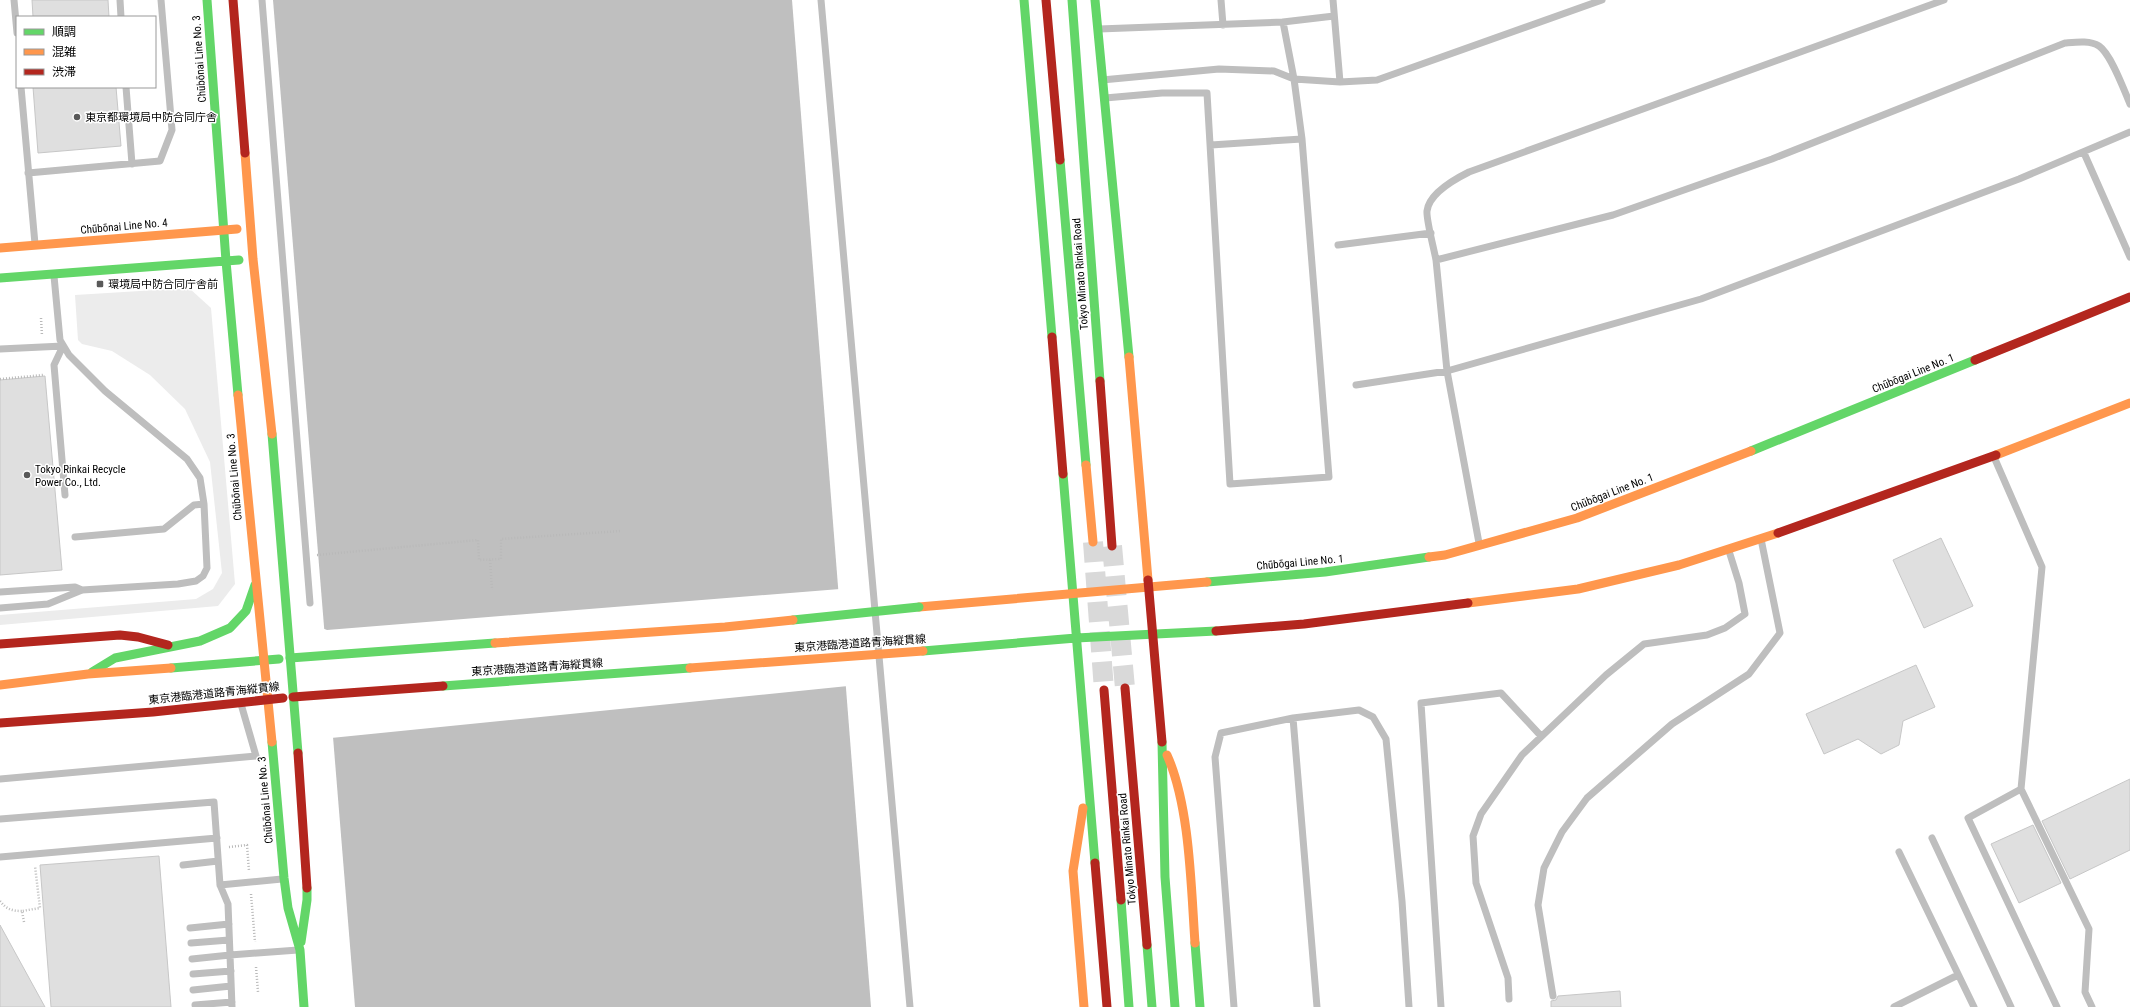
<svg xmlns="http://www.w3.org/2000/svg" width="2130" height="1007" font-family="'Roboto Condensed','Noto Sans JP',sans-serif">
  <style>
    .green { fill: #ececec }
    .water { fill: #bfbfbf }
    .pier { fill: #fff }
    .building { fill: #dfdfdf; stroke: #c7c7c7 }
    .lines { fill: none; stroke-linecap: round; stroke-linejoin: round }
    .secondary-tunnel { stroke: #d9d9d9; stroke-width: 20; stroke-dasharray: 20 10; stroke-linecap: butt }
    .path { stroke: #b9b9b9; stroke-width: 2.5; stroke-dasharray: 1 2; stroke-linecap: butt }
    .lane { stroke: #bebebe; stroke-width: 7 }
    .fast { stroke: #63d668; stroke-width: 9 }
    .slow { stroke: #ff974d; stroke-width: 9 }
    .jam { stroke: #b3261e; stroke-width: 9 }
    .fast-bridge { stroke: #63d668; stroke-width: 9 }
    .slow-bridge { stroke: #ff974d; stroke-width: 9 }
    .jam-bridge { stroke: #b3261e; stroke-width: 9 }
    .poi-dot { fill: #595959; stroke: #fff; stroke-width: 1.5 }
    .labels { text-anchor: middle; stroke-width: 3; stroke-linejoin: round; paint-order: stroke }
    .street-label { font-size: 11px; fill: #000; stroke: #fff }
    .poi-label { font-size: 11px; fill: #000; stroke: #fff; text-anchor: start }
  </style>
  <rect width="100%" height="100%" fill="#fff"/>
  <!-- green -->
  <path class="green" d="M189,288L211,308L235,584L218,606L0,625V615L196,599L213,589L222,573L210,462L185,409L150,375L112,351L82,344L78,340L75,295Z"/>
  <!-- water -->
  <path class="water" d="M273,0H792L871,1007H355Z"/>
  <!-- pier -->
  <path class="pier" d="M840,589L848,686L331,738L322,628L327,630Z"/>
  <!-- building -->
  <path class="building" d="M32,0H108L109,17H33Z
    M33,87H116L121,146L38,153Z
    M45,376L62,570L0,575V380Z
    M1941,538L1973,606L1924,628L1893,560Z
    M1916,665L1935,707L1903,721L1899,745L1881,754L1858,739L1824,754L1806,714Z
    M2130,779V850L2070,879L2042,821Z
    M2033,825L2061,883L2019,903L1991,844Z
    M159,856L171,1007H51L40,865Z
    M0,925L45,1007H0Z
    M1620,991L1621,1007H1551V1001L1556,1000L1558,996Z"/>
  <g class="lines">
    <!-- secondary-tunnel -->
    <path class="secondary-tunnel" d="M1093,542L1104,690
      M1112,546L1125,688"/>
    <!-- path -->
    <path class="path" d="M41,318L42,336
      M0,379L43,375
      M317,555L478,540L479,560L501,559V539L621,531
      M490,560L492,590
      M229,847L247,845L249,871
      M251,894L255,942
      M0,901C6,909 12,911 22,911
      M24,922L22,911L40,908L35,866
      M256,967L258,992"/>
    <!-- lane -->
    <path class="lane" d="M14,0L17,33
      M120,0L121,17
      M262,0L310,603
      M821,0L910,1007
      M1221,0L1223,25
      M1333,0L1340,82
      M1283,22L1294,79L1340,82L1377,80L1602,0
      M1099,29L1283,22L1334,16
      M1102,80L1219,69L1274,71L1294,79L1302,139L1329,477L1230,484L1207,93H1162L1105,98
      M21,87L35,244
      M126,87L132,164
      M1211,145L1302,139
      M2084,153L2130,257
      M28,173L160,161L172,130L161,0
      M1338,245L1431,233
      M1436,260C1434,249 1426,219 1427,211C1429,193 1455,179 1469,172L1944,0
      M63,346L54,365L65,495
      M0,349L63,346
      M1356,385L1447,371L1436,260L1613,215L1772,159L2065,43C2076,42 2090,40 2099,46C2111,54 2124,90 2130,104
      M1994,457L2042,567L2021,789L1968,818L2057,1007
      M75,537L164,529L194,505L204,504
      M1479,543L1447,371L1701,299L2019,179L2130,132
      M0,592L75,587L82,590
      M0,608L48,604L82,590L178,584L196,581L203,576L207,568L204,504L200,478L187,459L105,391L69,355L60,340L54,276
      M1293,718L1317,1007
      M0,779L256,756L241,704
      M2021,789L2089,929L2085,992L2092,1007
      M0,819L214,802L220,885L282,879
      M1932,838L2011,1007
      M1899,852L1974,1007
      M0,857L217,838
      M183,865L218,861
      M220,885L228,904L230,955L298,950
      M190,928L229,924
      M191,943L229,940
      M192,959L230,955L232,1007
      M193,974L231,971
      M193,990L231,986
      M1553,996L1538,905L1544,868L1562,832L1587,798L1672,724L1749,674L1780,633L1761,539
      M1509,999L1508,978L1476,883L1473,836L1481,814L1522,755L1606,675L1644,644L1707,635L1725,628L1745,614L1739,583L1729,551
      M195,1005L232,1002
      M1234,1007L1215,757L1221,733L1293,718L1359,710L1373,717L1386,739L1402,901L1409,1007
      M1441,1007L1421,703L1501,693L1541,736
      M1894,1007L1958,975"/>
    <!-- fast -->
    <path class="fast" d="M207,0L226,261L238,395
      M1024,0L1052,337
      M1072,0L1100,381
      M1095,0L1129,357
      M1060,160L1086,465
      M0,278L239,260
      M272,434L298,753
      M1751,451L1975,360
      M1063,474L1095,863
      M1207,582L1325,572L1429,557
      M923,651L1076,638L1216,631
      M171,668L279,659
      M92,672L115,658L200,641L230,628L246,611L255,585
      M272,742L284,878L288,908L300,950L304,1007
      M1162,742L1165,877L1175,1007
      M1121,900L1129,1007
      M301,942L307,900V888
      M1195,943L1200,1007
      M1147,945L1152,1007"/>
    <!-- slow -->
    <path class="slow" d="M245,153L253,259L272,434
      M0,248L237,229
      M1129,357L1148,580
      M238,395L272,742
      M1996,455L2130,403
      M1086,465L1093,542
      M1429,557L1445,555L1577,518L1751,451
      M1468,603L1578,589L1679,565L1778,533
      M919,607L1207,582
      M0,685L88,674L171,668
      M1167,755C1190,806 1191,887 1195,943
      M1083,808L1073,871L1084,1007"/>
    <!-- jam -->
    <path class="jam" d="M233,0L245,153
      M1046,0L1060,160
      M1052,337L1063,474
      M1975,360L2130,297
      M1100,381L1112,546
      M1778,533L1996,455
      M1148,580L1162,742
      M1216,631L1304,624L1468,603
      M0,644L120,635L138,637L168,645
      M1125,688L1147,945
      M1104,690L1121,900
      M0,723L153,712L283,698
      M298,753L307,888
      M1095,863L1107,1007"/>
    <!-- fast-bridge -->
    <path class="fast-bridge" d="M793,620L919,607
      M290,658L495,643
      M443,686L690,668"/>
    <!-- slow-bridge -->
    <path class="slow-bridge" d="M495,643L725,627L793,620
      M690,668L923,651"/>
    <!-- jam-bridge -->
    <path class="jam-bridge" d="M293,697L443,686"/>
  </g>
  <!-- markers -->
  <g class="poi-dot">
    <circle cx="77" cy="117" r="4"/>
    <rect x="96" y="280" width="8" height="8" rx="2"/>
    <circle cx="27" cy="475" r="4"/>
  </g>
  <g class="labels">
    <!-- street labels -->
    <g class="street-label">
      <text transform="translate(199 59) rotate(-94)" y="4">Chūbōnai Line No. 3</text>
      <text transform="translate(124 226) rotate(-5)" y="4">Chūbōnai Line No. 4</text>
      <text transform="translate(1080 274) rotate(-94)" y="4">Tokyo Minato Rinkai Road</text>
      <text transform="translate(1913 373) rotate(-22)" y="4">Chūbōgai Line No. 1</text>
      <text transform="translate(234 477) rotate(-95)" y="4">Chūbōnai Line No. 3</text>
      <text transform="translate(1612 492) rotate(-21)" y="4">Chūbōgai Line No. 1</text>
      <text transform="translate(1300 562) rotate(-5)" y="4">Chūbōgai Line No. 1</text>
      <text transform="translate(860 643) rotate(-4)" y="4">東京港臨港道路青海縦貫線</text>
      <text transform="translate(537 667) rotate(-4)" y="4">東京港臨港道路青海縦貫線</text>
      <text transform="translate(214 693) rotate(-6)" y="4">東京港臨港道路青海縦貫線</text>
      <text transform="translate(265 800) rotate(-95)" y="4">Chūbōnai Line No. 3</text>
      <text transform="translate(1127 849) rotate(-95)" y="4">Tokyo Minato Rinkai Road</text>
    </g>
    <!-- poi labels -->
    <g class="poi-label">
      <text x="85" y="121">東京都環境局中防合同庁舎</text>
      <text x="108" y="288">環境局中防合同庁舎前</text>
      <text x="35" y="473">Tokyo Rinkai Recycle<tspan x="35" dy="13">Power Co., Ltd.</tspan></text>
    </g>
  </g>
  <!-- legend -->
  <rect x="16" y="16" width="140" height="72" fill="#ffffff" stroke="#999999"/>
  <rect x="24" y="29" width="20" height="6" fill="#63d668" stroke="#999999"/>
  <text x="52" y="36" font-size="12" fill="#000000">順調</text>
  <rect x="24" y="49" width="20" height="6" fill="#ff974d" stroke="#999999"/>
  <text x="52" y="56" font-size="12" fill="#000000">混雑</text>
  <rect x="24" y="69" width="20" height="6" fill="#b3261e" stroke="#999999"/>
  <text x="52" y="76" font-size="12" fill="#000000">渋滞</text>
</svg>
